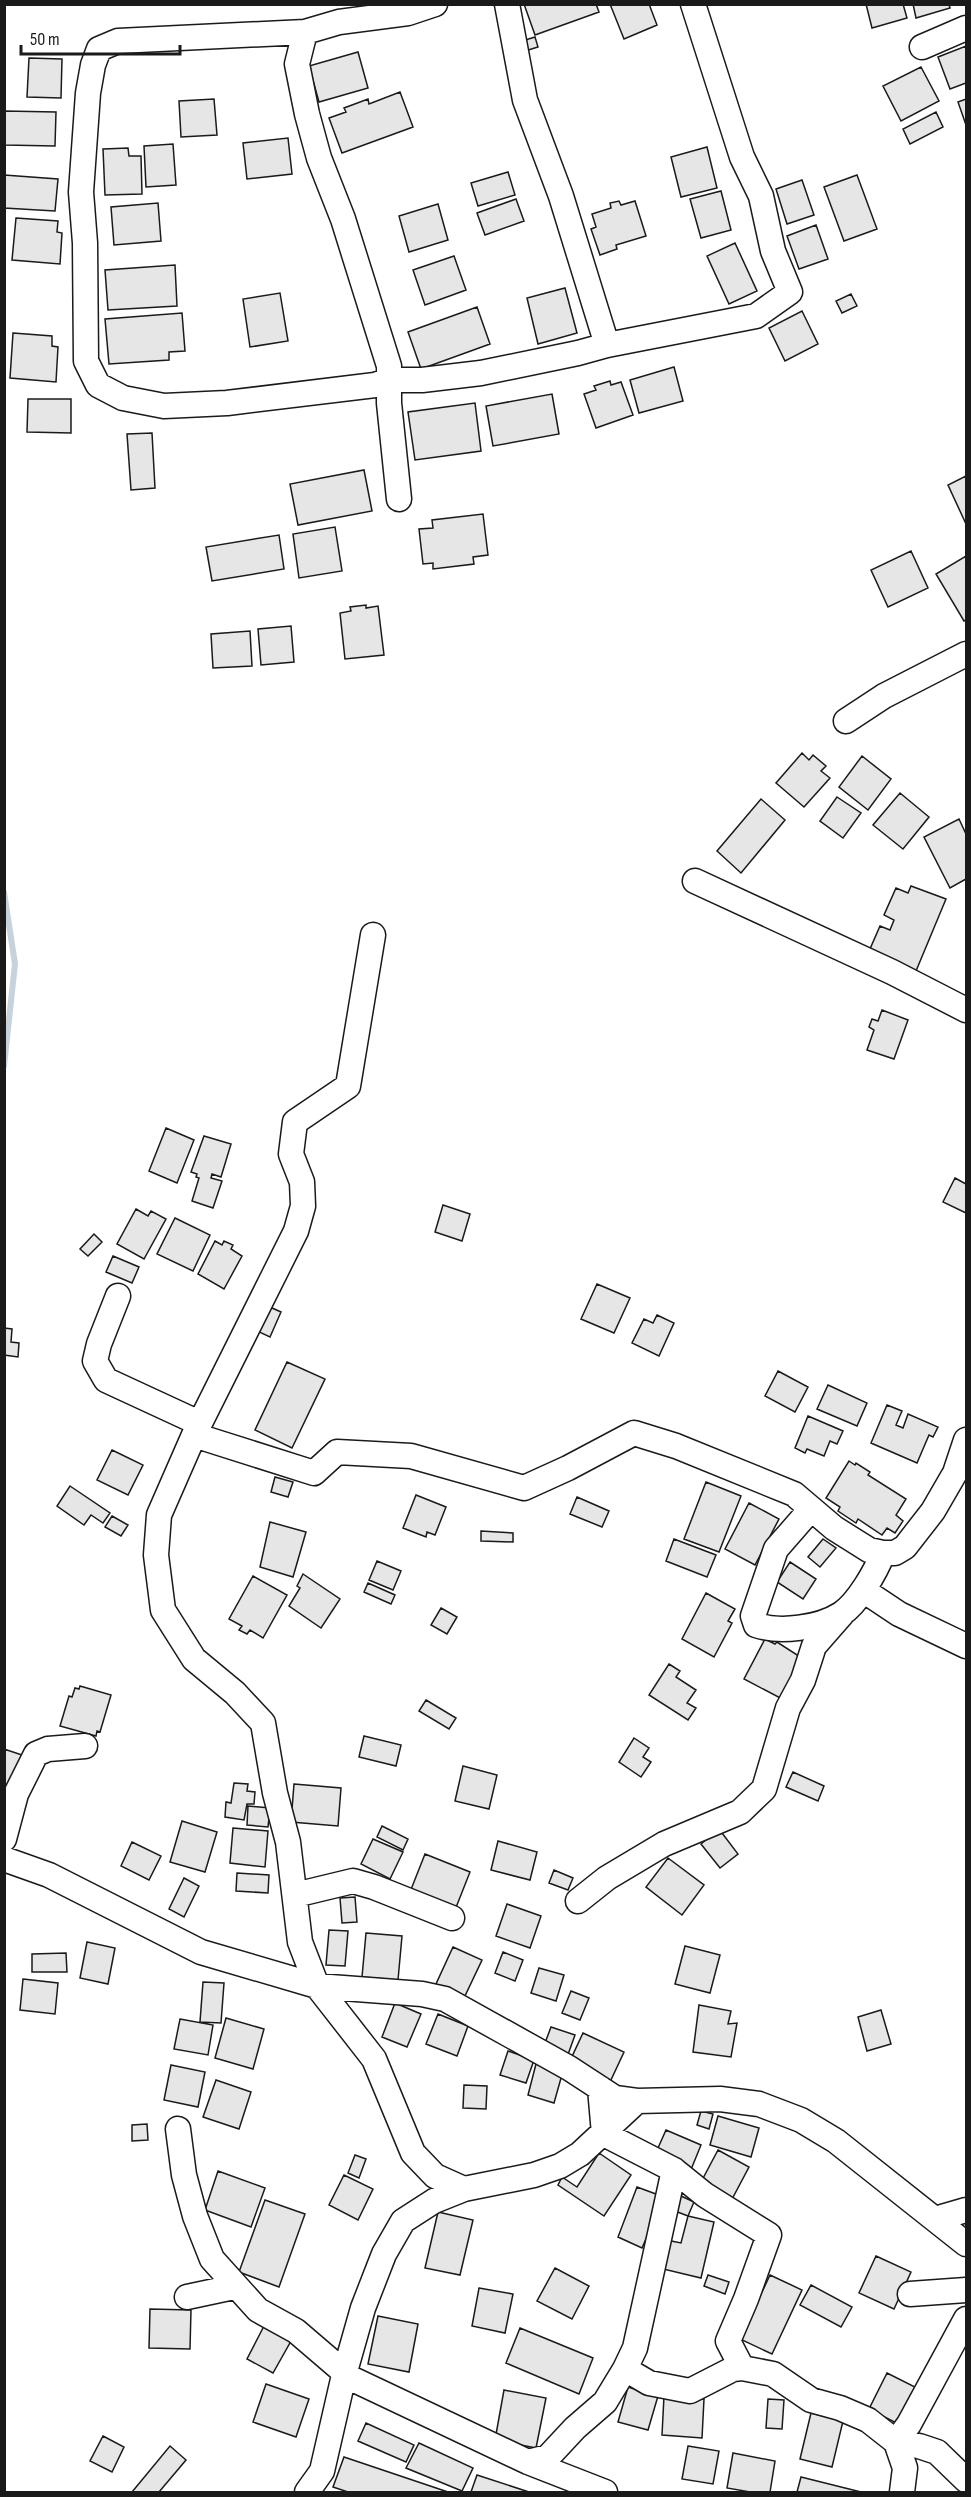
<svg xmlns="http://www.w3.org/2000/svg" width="971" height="2497" font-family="'Sofia Sans Condensed',sans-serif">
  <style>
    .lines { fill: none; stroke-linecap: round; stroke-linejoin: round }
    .stream { stroke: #c6d2dc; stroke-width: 6 }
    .building { fill: #e6e6e6; stroke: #1a1a1a; stroke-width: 1.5 }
    .minor-casing { stroke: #1a1a1a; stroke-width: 27 }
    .minor { stroke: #fff; stroke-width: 24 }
  </style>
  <rect width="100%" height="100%" fill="#fff"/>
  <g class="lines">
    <!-- stream -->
    <path class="stream" d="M4,892L15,964L4,1066"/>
  </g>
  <!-- building -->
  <path class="building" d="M524,4H596L599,12L535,35Z
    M610,4H649L657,25L624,39Z
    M866,4H903L907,18L872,28Z
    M913,4H949L950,8L916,18Z
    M535,37L538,47L525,51L522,41Z
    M966,46V83L950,89L938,57Z
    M358,52L368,88L319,102L309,66Z
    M29,58L62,59L61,98L27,97Z
    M921,67L939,101L901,121L883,86Z
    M400,92L413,127L342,153L329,118L346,112L344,108L368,99L369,104Z
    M214,99L217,135L181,137L179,101Z
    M966,99V125L958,102Z
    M4,111L56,112L55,146L4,145Z
    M936,112L943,127L910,144L903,129Z
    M288,138L292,174L247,179L243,143Z
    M173,144L176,185L146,187L144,146Z
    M707,147L717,188L681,197L671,157Z
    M128,148L129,156H141L142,194L105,195L103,149Z
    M508,172L515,195L478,206L471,183Z
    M4,175L58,179L55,211L4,208Z
    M857,175L877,229L844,241L824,187Z
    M802,180L814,215L787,224L776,189Z
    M721,191L731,230L701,238L690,199Z
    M516,199L524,221L485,235L477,213Z
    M619,201L621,205L635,201L646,236L616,245L617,249L600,255L591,229L596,227L592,214L611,208L610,203Z
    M158,203L161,241L114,245L111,207Z
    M438,204L448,240L409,252L399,216Z
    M16,218L58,221L57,232L62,233L60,264L12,260Z
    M816,225L828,259L799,269L787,236Z
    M735,243L757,291L729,304L707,256Z
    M454,256L466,290L425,305L413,270Z
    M175,265L177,306L108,310L105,270Z
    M565,288L577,333L538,344L527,298Z
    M280,293L288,341L250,347L243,299Z
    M851,294L857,306L842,313L836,301Z
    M477,307L490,344L421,369L408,332Z
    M802,311L818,344L785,361L769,328Z
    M182,313L185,351L169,352V360L109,364L105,319Z
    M13,333L52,336V346L58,347L56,382L10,378Z
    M674,367L683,401L639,413L630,380Z
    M610,381L611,385L621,382L633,415L596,428L584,394L596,390L594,386Z
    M552,394L559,434L493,446L486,406Z
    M28,399H71V433L27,432Z
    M475,403L481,451L415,460L408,412Z
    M152,433L155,488L131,490L127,434Z
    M364,470L372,511L298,525L290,484Z
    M966,476V524L948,485Z
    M483,514L488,555L473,557L474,564L433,569V563L423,564L419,529L433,528L432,520Z
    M335,527L342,571L299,578L293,534Z
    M279,535L284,569L212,581L206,547Z
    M911,551L928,588L888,607L871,570Z
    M966,556V620L964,621L936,574Z
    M366,605V608L378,606L384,655L345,659L340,613L351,611L350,607Z
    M291,626L294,662L261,665L258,629Z
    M250,631L252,666L213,668L211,634Z
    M802,753L809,760L813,755L826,766L821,771L830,778L804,807L776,783Z
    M862,756L891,779L868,810L839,787Z
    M900,793L929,817L903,849L873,825Z
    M837,797L861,813L843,838L820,821Z
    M761,799L785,820L741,873L717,851Z
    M959,819L966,834V879L950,888L924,837Z
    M911,886L946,899L916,971L870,949L880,926L890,930L894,920L884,915L896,888L908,893Z
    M882,1010L908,1020L894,1059L867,1050L874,1030L869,1027L872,1019L878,1021Z
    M166,1128L194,1140L177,1183L149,1171Z
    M204,1136L231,1144L221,1177L212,1174L211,1178L222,1181L213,1208L192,1201L199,1178L196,1177L197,1174L191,1172Z
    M955,1178L966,1184V1213L943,1202Z
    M443,1205L470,1214L462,1241L435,1232Z
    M136,1209L148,1216L151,1211L166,1219L144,1259L117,1244Z
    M175,1218L210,1235L193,1271L157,1254Z
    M94,1234L102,1242L88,1256L80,1249Z
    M215,1241L222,1245L224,1241L233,1245L231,1249L242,1256L224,1289L198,1274Z
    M113,1256L139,1267L132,1283L106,1272Z
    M597,1284L630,1298L614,1333L581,1319Z
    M263,1304L281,1312L270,1337L253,1329Z
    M657,1315L674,1323L659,1356L632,1343L644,1319L653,1323Z
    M4,1328L12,1329L11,1342L19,1343L18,1357L4,1355Z
    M287,1362L325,1379L292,1448L255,1430Z
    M778,1371L808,1387L795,1412L765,1396Z
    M828,1385L867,1403L857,1426L817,1409Z
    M887,1405L902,1411L896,1425L903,1428L908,1414L938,1427L933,1437L929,1435L917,1463L871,1443Z
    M808,1416L843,1431L837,1444L830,1441L824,1456L807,1449L805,1453L795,1448Z
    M112,1450L143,1465L128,1495L97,1480Z
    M849,1461L855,1465L856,1463L870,1472L868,1475L906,1499L896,1515L903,1521L895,1533L887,1528L882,1535L858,1519L856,1523L838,1511L840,1507L826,1498Z
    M275,1477L293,1482L288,1497L271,1492Z
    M706,1482L741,1496L719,1552L684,1539Z
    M70,1486L110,1513L103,1523L91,1515L84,1525L57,1506Z
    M416,1495L446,1507L435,1535L427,1532L426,1537L403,1528Z
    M577,1497L609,1511L602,1527L570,1514Z
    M749,1503L779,1519L755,1565L725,1549Z
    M112,1516L128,1525L121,1536L105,1527Z
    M270,1522L306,1532L293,1577L260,1567Z
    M481,1531L513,1533V1542L481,1541Z
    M674,1539L716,1555L707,1577L666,1561Z
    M823,1539L836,1548L820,1567L808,1557Z
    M377,1561L401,1571L393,1590L369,1580Z
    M790,1562L816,1579L803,1599L777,1582Z
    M303,1574L340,1599L321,1628L289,1606L300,1588L297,1586Z
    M253,1576L287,1595L263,1638L250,1630L247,1634L239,1630L242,1626L229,1619Z
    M368,1583L395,1595L391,1604L364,1592Z
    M706,1593L735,1609L728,1621L732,1623L714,1657L682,1639Z
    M441,1608L457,1617L447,1634L431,1625Z
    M765,1639L775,1644L777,1642L805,1660L784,1700L744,1679Z
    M669,1664L680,1671L676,1677L696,1690L687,1703L696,1708L688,1720L649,1695Z
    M80,1686L111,1695L100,1732L97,1731L96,1736L60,1726L69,1696L72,1697L75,1688L79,1689Z
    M426,1700L456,1718L449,1729L419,1711Z
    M364,1736L401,1745L396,1766L359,1757Z
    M634,1738L649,1748L643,1757L651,1762L641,1777L619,1762Z
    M4,1749L22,1755L4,1808Z
    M463,1766L497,1775L489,1809L455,1801Z
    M793,1772L824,1786L818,1801L786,1787Z
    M234,1783L248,1784L247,1791L255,1792L254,1804H247L244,1820L225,1817L226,1802L231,1803Z
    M294,1784L341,1788L338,1826L291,1822Z
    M248,1806L270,1808L268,1827L247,1825Z
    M182,1821L217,1832L205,1872L170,1862Z
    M382,1826L408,1839L403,1850L377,1837Z
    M233,1828L268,1831L265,1867L230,1863Z
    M719,1829L738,1854L720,1868L701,1844Z
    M373,1839L403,1852L390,1879L361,1864Z
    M498,1841L537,1852L530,1880L491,1870Z
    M132,1842L161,1856L149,1880L121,1866Z
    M425,1854L470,1872L455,1910L410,1892Z
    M668,1858L704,1885L682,1915L646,1887Z
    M554,1870L573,1878L568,1890L549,1883Z
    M237,1873L269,1875L268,1893L236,1891Z
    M184,1878L199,1886L184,1917L169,1909Z
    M355,1897L357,1922L342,1923L340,1898Z
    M507,1904L541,1916L530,1948L496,1936Z
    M329,1930L348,1931L345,1966L326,1965Z
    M366,1933L402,1936L398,1980L362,1977Z
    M87,1942L115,1948L108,1984L80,1978Z
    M685,1946L720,1955L710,1993L675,1984Z
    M453,1947L482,1960L464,1998L436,1984Z
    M503,1952L523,1960L515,1981L495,1973Z
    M66,1953L67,1972H32V1954Z
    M539,1968L564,1975L556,2001L531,1993Z
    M23,1979L58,1983L55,2014L20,2010Z
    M203,1982L224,1983L221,2023L200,2022Z
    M571,1991L589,1998L580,2020L562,2013Z
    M395,2003L421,2014L407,2047L382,2037Z
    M699,2005L731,2011L728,2024L737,2023L731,2057L693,2052Z
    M881,2010L891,2044L867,2051L858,2017Z
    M438,2014L468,2026L457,2056L426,2044Z
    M226,2018L264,2029L253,2069L215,2058Z
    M180,2019L213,2025L208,2055L174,2049Z
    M551,2027L575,2035L566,2060L542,2051Z
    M583,2033L624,2052L610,2082L569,2063Z
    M508,2051L534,2060L526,2083L500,2075Z
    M536,2064L563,2071L554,2103L528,2095Z
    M171,2065L205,2072L198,2107L164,2100Z
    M216,2080L251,2092L239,2129L203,2117Z
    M464,2085L487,2086L486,2109L463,2108Z
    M701,2111L713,2114L709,2129L697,2125Z
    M718,2116L759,2128L751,2157L710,2145Z
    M147,2124L148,2140L132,2141V2125Z
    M666,2130L701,2145L690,2172L654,2157Z
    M718,2150L749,2167L731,2201L700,2184Z
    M599,2153L631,2175L604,2216L558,2185L562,2177L577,2187Z
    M355,2155L366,2159L359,2178L348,2173Z
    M218,2171L265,2188L251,2227L205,2210Z
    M344,2175L373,2189L358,2220L329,2205Z
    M637,2187L664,2197L642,2248L618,2237Z
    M681,2196L694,2202L688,2216L675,2211Z
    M265,2200L305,2214L279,2287L239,2272Z
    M438,2212L473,2220L460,2275L425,2268Z
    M688,2216L714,2222L701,2278L659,2268L666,2240L681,2243Z
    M876,2256L911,2272L894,2309L859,2293Z
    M555,2268L589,2286L572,2319L537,2301Z
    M708,2275L729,2282L725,2294L704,2286Z
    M770,2275L802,2290L772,2354L740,2339Z
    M811,2285L852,2307L841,2327L800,2305Z
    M479,2288L513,2294L505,2333L472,2326Z
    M150,2309L191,2310L190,2349L149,2348Z
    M378,2316L418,2324L409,2372L368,2364Z
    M264,2326L291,2341L273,2373L247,2359Z
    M520,2328L593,2358L579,2394L506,2363Z
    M887,2373L921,2390L904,2427L869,2409Z
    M266,2384L309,2399L296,2437L253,2422Z
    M628,2387L658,2396L648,2430L618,2422Z
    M504,2390L546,2398L536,2448L495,2440Z
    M664,2396L704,2399L702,2438L662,2435Z
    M768,2399L784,2400L782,2429L766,2428Z
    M811,2413L843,2421L832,2467L800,2459Z
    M366,2423L414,2445L406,2462L358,2441Z
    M103,2436L124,2447L112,2472L90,2461Z
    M419,2443L473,2468L462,2491L406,2468Z
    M170,2446L186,2460L159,2492H132Z
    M688,2446L719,2451L713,2484L682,2479Z
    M733,2453L775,2461L770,2492H750L727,2488Z
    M344,2457L448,2492H348L333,2487Z
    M477,2475L529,2492H471Z
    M801,2477L861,2492H797Z"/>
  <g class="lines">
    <!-- minor casing -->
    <g class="minor-casing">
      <path id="minor" d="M435,4L408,13L339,22L305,32L118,41L99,49L93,65L88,93L81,192L85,243L86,361L98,385L123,398L164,406L227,403L375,385L389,380H422L481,373L578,353L607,345L756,316L790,292L773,251L761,196L742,157L693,4
        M507,4L525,100L561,196L607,345
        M305,32L297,64L307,114L319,158L343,219L389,366V403L399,499
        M922,47L966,28
        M846,721L884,696L966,654
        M695,881L892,972L966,1010
        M373,935L348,1086L295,1122L291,1154L302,1182L303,1206L296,1231L194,1435L159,1515L156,1555L163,1610L194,1659L235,1693L263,1723L275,1793L288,1842L300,1942L317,1986L374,2059L413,2153L435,2176L464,2189
        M118,1296L99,1344L95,1361L106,1380L199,1423
        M194,1435L314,1473L337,1452L411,1456L524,1488L568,1468L634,1433L676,1446L794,1494L834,1528L869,1550L883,1553H895L905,1547L933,1511L955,1473L966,1440
        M811,1509L776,1549L753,1616L756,1625C780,1633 819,1628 841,1614C858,1603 876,1571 883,1553
        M863,1590L899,1614L966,1646
        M4,1839L16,1794L36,1754L48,1749L85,1746
        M4,1859L49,1875L201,1952L317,1986L422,1994L445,1999L569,2068L615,2098L637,2101L720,2099L759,2104L801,2120L836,2141L966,2244
        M295,1895L353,1881L374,1887L452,1918
        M578,1901L607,1878L664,1844L740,1812L764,1789L788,1708L803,1680L814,1646L842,1614
        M600,2088L604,2134L674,2170L705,2195L769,2235L746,2299L728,2341L742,2368L773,2374L811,2400L840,2408L868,2420L896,2442L905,2468L902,2492
        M178,2129L184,2175L195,2216L212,2259L258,2310L296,2331L345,2373
        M674,2170L635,2348L625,2369L649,2383L690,2391L733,2369L742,2368
        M935,2219L966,2210
        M910,2294L966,2290
        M187,2297L234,2287
        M966,2319L909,2424L896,2442L919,2446L937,2452L966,2480
        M344,2375L528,2462L605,2492
        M528,2462L548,2457L575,2428L605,2402L625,2369
        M307,2492L322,2471L344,2375L363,2308L384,2254L403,2221L434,2201L464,2189L534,2175L560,2166L580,2154L637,2101"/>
    </g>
    <!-- minor -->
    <use href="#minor" class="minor"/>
  </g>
  <!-- border -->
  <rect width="971" height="2497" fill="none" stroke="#1a1a1a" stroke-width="12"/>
  <!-- scale -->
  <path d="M21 45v9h159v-9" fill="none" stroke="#1a1a1a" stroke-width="3"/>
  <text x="30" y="45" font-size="18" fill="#1a1a1a" stroke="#ffffff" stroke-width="4.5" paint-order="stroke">50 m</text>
</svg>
